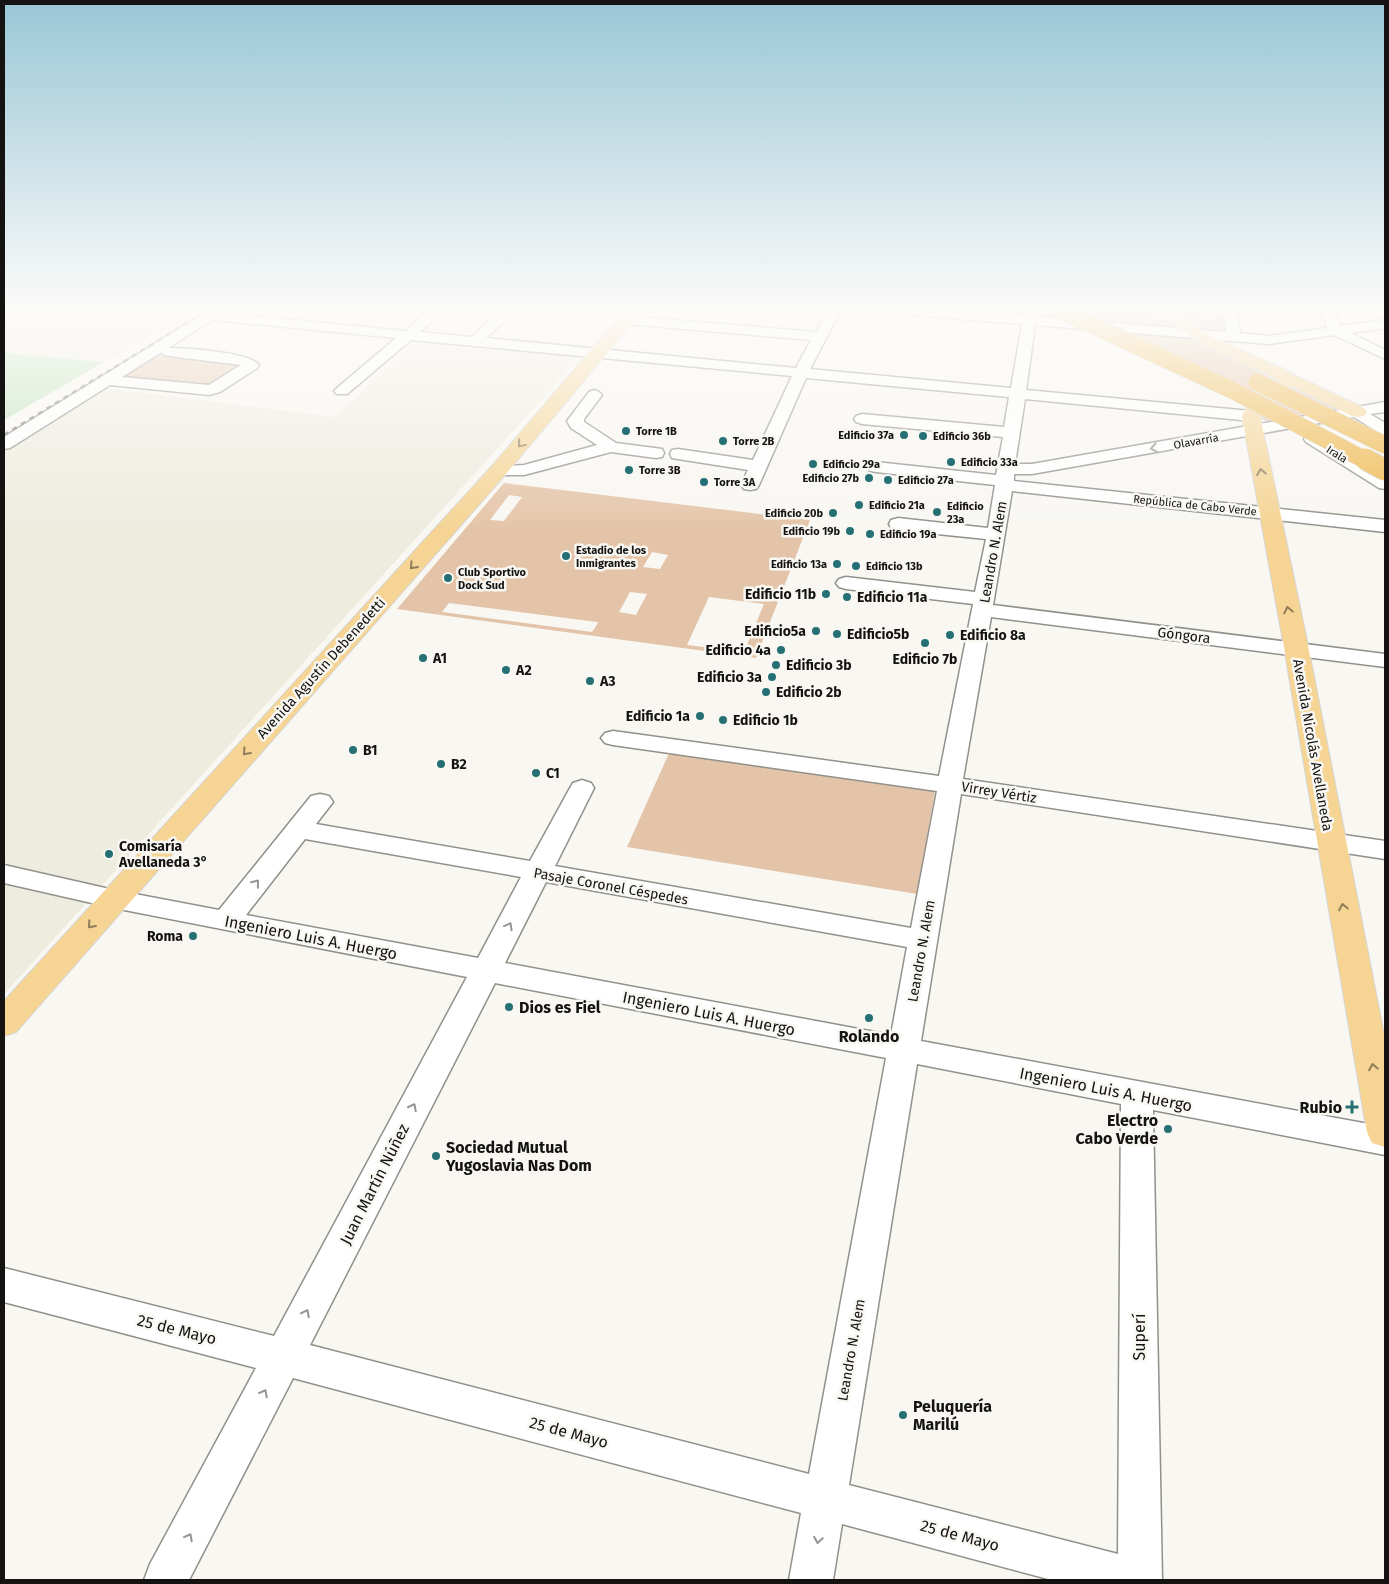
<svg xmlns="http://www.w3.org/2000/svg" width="1389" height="1584" font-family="'Fira Sans',sans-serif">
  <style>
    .built { fill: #edecdf }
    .green { fill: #e4c4a8; fill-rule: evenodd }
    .water { fill: #c2e2bc }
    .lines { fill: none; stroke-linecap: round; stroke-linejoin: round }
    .minor-casing { stroke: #91908b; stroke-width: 3 }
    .major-casing { stroke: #d5d5d4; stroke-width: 2 }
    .minor { fill: #fff; fill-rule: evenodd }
    .major { fill: #f5d494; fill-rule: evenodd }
    .rail { stroke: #7a7976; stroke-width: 2.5; stroke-dasharray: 5 5; stroke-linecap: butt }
    .highway-bridge-far1-casing { stroke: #d5d5d4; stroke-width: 18; stroke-linecap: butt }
    .highway-bridge-casing { stroke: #d5d5d4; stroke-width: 23; stroke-linecap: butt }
    .highway-bridge-far1 { stroke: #eeb84c; stroke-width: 17 }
    .highway-bridge { stroke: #eeb84c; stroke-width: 21 }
    .oneway { stroke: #907d5a }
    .oneway2 { stroke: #959594 }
    .poi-dot { fill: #257074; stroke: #f8f7f2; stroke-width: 2 }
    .labels { text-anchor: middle; stroke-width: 5; stroke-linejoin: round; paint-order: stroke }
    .far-poi-label { font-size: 11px; font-weight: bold; fill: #141312; stroke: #f8f7f2; text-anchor: start }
    .far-street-label { font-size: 11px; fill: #141312; stroke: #f8f7f2 }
    .street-label { font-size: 14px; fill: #141312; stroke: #f8f7f2 }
    .poi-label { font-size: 14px; font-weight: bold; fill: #141312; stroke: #f8f7f2; text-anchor: start }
    .near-street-label { font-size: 16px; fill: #141312; stroke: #f8f7f2 }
    .near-poi-label { font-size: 16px; font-weight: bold; fill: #141312; stroke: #f8f7f2; text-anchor: start }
  </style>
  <rect width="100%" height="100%" fill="#f8f7f2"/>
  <!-- built -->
  <path class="built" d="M4,310H195L104,362L4,353Z
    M415,343L580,357L4,994V451L104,388L335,417Z"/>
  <!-- green -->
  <path class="green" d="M959,310H1147L1178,325L1165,327Z
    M1194,311L1199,313L1226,314V332L1206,333L1172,314Z
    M1100,331L1182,336L1200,339L1276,377L1277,380L1252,402Z
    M158,355L248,364L211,388L120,379Z
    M1290,382L1344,410L1273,422L1263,420L1259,413Z
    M504,483L810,520L756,658L397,609ZM509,495L522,497L504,521L490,520ZM652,552L668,555L660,569L643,567ZM630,592L647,594L636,615L619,612ZM709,597L764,604L744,652L687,645ZM449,603L597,622L598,623L592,632L442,612Z
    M670,751L935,791L917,894L627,847Z"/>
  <!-- water -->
  <path class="water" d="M4,353L104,362L4,420Z"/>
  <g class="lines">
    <!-- minor casing -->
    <g class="minor-casing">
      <path id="minor" d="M209,310H225L223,313L405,331L429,310H444L420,332L471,337L499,312L504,311L511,315L486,338L796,368L811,340L627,324L620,320L627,316L816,332L828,310H841L810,369L1011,388L1022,324L901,314L895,310H956L1226,332L1222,310H1236L1240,333L1269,336L1327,328L1321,310H1335L1340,326L1385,320V328L1351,333L1385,350V359L1334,335L1269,344L1035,325L1026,390L1251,411L1257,413L1259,416L1257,419L1251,421L1025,399L1015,464H1032L1385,402V412L1370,414L1385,423V435L1379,433L1354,417L1032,474H1014V481L1385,520V532L1012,491L993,605L1385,654V667L991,617L963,779L1385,841V859L961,794L921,1041L1385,1127V1155L1153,1110L1162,1580H1052L842,1524L833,1580H789L801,1513L293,1378L189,1580H144L150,1564L256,1368L4,1302V1268L274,1336L467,977L114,908L4,883V865L114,890L219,910L311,796L320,794L329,796L333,802L316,824L530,861L570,788L573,783L582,780L591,783L594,788L555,866L911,928L937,791L613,745L605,743L601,738L605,733L613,731L939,776L973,604L846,589L839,587L836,583L839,579L846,577L975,592L986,539L898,530L891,528L889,524L891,520L898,518L988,528L995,485L876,472L870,471L867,467L870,463L876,462L996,475L1003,437L862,424L856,422L854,419L856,416L862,414L1004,427L1009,397L806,378L759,485L756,489L750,490L744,489L741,485L748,470L678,459L672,458L670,454L672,450L678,449L753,460L792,376L411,340L347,394H337L334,391L337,388L396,338L212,320L168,348C185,348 250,352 259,365L257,368L220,392L209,395L110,385L10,448L4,449V437ZM162,352L164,355L169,356L241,365L209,385L122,377ZM305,839L521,877L478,958L246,915ZM546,882L907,947L891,1035L505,963ZM495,983L886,1058L809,1474L310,1345ZM917,1064L1121,1104L1118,1554L849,1485Z
        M594,390L599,392L602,395L584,419V422L616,443L662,449L664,453L662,457L656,458L611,452L524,475H492L489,471L492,467L524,465L597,445L571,428L567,421L589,392Z
        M1312,434L1318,436L1385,477V489L1379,488L1306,442L1304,439L1306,436Z"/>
    </g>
    <!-- major casing -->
    <g class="major-casing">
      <path id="major" d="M627,310H643L505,475L16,1032L4,1036V1001L491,467L591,350Z
        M1151,310H1169L1210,336L1288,371L1290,373L1364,408L1367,412L1364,416L1358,417L1352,416L1291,386L1260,416L1307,641L1385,1040V1147L1372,1143L1367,1132L1283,641L1242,416L1248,406L1278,380L1200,342Z"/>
    </g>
    <!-- minor -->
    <use href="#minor" class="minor"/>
    <!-- major -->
    <use href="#major" class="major"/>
    <!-- rail -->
    <path class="rail" d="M4,435L208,310"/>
    <!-- highway-bridge-far1 casing -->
    <g class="highway-bridge-far1-casing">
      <path id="highway-bridge-far1" d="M1060,310L1234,391L1367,461
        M1257,382L1385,445"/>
    </g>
    <!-- highway-bridge casing -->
    <g class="highway-bridge-casing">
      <path id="highway-bridge" d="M1365,459L1385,470"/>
    </g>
    <!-- highway-bridge-far1 -->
    <use href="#highway-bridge-far1" class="highway-bridge-far1"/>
    <!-- highway-bridge -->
    <use href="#highway-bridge" class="highway-bridge"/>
  </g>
  <!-- one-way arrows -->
  <defs><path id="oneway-chevron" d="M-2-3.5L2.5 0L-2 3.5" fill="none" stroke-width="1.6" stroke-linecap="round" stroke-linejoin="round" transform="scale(1.25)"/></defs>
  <g class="oneway">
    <use href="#oneway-chevron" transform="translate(521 444) rotate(130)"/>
    <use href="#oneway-chevron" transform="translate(1261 472) rotate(-101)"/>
    <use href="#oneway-chevron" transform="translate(413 566) rotate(132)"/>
    <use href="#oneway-chevron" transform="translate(1288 610) rotate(-102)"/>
    <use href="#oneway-chevron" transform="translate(246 752) rotate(132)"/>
    <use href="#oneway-chevron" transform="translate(1343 907) rotate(-101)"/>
    <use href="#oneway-chevron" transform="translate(91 925) rotate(132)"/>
    <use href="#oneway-chevron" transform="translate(1373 1067) rotate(-101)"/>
  </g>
  <g class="oneway2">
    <use href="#oneway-chevron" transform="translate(1154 448) rotate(170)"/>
    <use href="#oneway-chevron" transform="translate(256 883) rotate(-52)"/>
    <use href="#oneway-chevron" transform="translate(509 926) rotate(-61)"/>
    <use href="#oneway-chevron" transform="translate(413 1107) rotate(-63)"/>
    <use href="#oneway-chevron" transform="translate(306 1313) rotate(-63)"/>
    <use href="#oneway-chevron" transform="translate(264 1393) rotate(-62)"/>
    <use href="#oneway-chevron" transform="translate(189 1537) rotate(-62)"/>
    <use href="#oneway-chevron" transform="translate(818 1540) rotate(99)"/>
  </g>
  <!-- sky -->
  <linearGradient id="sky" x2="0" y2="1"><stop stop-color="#99c6d6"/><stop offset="0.58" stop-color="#fcfbf9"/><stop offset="1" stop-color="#fcfbf9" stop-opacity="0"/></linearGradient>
  <rect width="1389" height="532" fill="url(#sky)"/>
  <!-- markers -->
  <g class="poi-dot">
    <circle cx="626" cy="431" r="5"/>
    <circle cx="904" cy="435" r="5"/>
    <circle cx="923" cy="436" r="5"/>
    <circle cx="723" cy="441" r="5"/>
    <circle cx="951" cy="462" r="5"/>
    <circle cx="813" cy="464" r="5"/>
    <circle cx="629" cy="470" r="5"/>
    <circle cx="869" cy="478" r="5"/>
    <circle cx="888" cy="480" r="5"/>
    <circle cx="704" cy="482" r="5"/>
    <circle cx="859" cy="505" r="5"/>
    <circle cx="937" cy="512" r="5"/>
    <circle cx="833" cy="513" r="5"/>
    <circle cx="850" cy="531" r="5"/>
    <circle cx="870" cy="534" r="5"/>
    <circle cx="566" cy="556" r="5"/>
    <circle cx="837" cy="564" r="5"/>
    <circle cx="856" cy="566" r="5"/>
    <circle cx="448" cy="578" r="5"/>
    <circle cx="826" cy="594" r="5"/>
    <circle cx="847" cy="597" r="5"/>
    <circle cx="816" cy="631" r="5"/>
    <circle cx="837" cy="634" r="5"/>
    <circle cx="950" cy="635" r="5"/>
    <circle cx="925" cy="643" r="5"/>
    <circle cx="781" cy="650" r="5"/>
    <circle cx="423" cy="658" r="5"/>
    <circle cx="776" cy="665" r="5"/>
    <circle cx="506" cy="670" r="5"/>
    <circle cx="772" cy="677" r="5"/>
    <circle cx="590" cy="681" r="5"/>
    <circle cx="766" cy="692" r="5"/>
    <circle cx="700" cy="716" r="5"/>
    <circle cx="723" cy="720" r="5"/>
    <circle cx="353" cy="750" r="5"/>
    <circle cx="441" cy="764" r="5"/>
    <circle cx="536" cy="773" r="5"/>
    <circle cx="109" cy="854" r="5"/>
    <circle cx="193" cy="936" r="5"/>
    <circle cx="509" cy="1007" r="5"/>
    <circle cx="869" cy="1018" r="5"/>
    <path d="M1349.5 1099.5h5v5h5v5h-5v5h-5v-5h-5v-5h5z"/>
    <circle cx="1168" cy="1129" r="5"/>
    <circle cx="436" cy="1156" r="5"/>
    <circle cx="903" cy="1415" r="5"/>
  </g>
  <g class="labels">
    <!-- far-poi labels -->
    <g class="far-poi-label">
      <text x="636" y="435">Torre 1B</text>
      <text x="894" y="439" text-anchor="end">Edificio 37a</text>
      <text x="933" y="440">Edificio 36b</text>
      <text x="733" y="445">Torre 2B</text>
      <text x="961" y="466">Edificio 33a</text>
      <text x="823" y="468">Edificio 29a</text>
      <text x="639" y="474">Torre 3B</text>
      <text x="859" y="482" text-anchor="end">Edificio 27b</text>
      <text x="898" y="484">Edificio 27a</text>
      <text x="714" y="486">Torre 3A</text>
      <text x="869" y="509">Edificio 21a</text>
      <text x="947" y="510">Edificio<tspan x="947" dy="13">23a</tspan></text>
      <text x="823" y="517" text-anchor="end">Edificio 20b</text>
      <text x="840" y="535" text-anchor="end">Edificio 19b</text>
      <text x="880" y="538">Edificio 19a</text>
      <text x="576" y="554">Estadio de los<tspan x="576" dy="13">Inmigrantes</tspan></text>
      <text x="827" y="568" text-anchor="end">Edificio 13a</text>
      <text x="866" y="570">Edificio 13b</text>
      <text x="458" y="576">Club Sportivo<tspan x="458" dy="13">Dock Sud</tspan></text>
    </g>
    <!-- far-street labels -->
    <g class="far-street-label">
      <text transform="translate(1196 441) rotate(-10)" y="4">Olavarría</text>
      <text transform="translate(1337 454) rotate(32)" y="4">Irala</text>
      <text transform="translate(1195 505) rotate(6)" y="4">República de Cabo Verde</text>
    </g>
    <!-- street labels -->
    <g class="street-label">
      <text transform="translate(993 552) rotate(-80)" y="5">Leandro N. Alem</text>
      <text transform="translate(1184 635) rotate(7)" y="5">Góngora</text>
      <text transform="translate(321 668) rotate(-48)" y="5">Avenida Agustín Debenedetti</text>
      <text transform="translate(1313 745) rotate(80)" y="5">Avenida Nicolás Avellaneda</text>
      <text transform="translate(999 792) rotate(9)" y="5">Virrey Vértiz</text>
      <text transform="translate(611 886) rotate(10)" y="5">Pasaje Coronel Céspedes</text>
      <text transform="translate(921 951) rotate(-80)" y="5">Leandro N. Alem</text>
      <text transform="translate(851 1350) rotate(-80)" y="5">Leandro N. Alem</text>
    </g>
    <!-- poi labels -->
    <g class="poi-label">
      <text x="816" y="599" text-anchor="end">Edificio 11b</text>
      <text x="857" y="602">Edificio 11a</text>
      <text x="806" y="636" text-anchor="end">Edificio5a</text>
      <text x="847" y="639">Edificio5b</text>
      <text x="960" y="640">Edificio 8a</text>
      <text x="771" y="655" text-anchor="end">Edificio 4a</text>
      <text x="433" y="663">A1</text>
      <text x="925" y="664" text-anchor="middle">Edificio 7b</text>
      <text x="786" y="670">Edificio 3b</text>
      <text x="516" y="675">A2</text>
      <text x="762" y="682" text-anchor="end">Edificio 3a</text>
      <text x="600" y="686">A3</text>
      <text x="776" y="697">Edificio 2b</text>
      <text x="690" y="721" text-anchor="end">Edificio 1a</text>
      <text x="733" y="725">Edificio 1b</text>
      <text x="363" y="755">B1</text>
      <text x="451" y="769">B2</text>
      <text x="546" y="778">C1</text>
      <text x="119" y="851">Comisaría<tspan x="119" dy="16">Avellaneda 3°</tspan></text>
      <text x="183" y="941" text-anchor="end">Roma</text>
    </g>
    <!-- near-street labels -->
    <g class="near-street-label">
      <text transform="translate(311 937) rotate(11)" y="6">Ingeniero Luis A. Huergo</text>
      <text transform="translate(709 1013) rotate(11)" y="6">Ingeniero Luis A. Huergo</text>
      <text transform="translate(1106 1089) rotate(11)" y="6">Ingeniero Luis A. Huergo</text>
      <text transform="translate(374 1184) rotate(-63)" y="6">Juan Martín Núñez</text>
      <text transform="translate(177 1329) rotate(14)" y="6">25 de Mayo</text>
      <text transform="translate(1139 1337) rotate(-90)" y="6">Superí</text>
      <text transform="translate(569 1432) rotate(15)" y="6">25 de Mayo</text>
      <text transform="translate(960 1535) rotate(15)" y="6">25 de Mayo</text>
    </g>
    <!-- near-poi labels -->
    <g class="near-poi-label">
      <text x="519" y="1013">Dios es Fiel</text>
      <text x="869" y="1042" text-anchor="middle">Rolando</text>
      <text x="1342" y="1113" text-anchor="end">Rubio</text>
      <text x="1158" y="1126" text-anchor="end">Electro<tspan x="1158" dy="18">Cabo Verde</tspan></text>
      <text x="446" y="1153">Sociedad Mutual<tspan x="446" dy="18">Yugoslavia Nas Dom</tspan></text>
      <text x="913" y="1412">Peluquería<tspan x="913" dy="18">Marilú</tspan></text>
    </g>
  </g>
  <!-- border -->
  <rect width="1389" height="1584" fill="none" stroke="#141312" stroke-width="10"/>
</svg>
